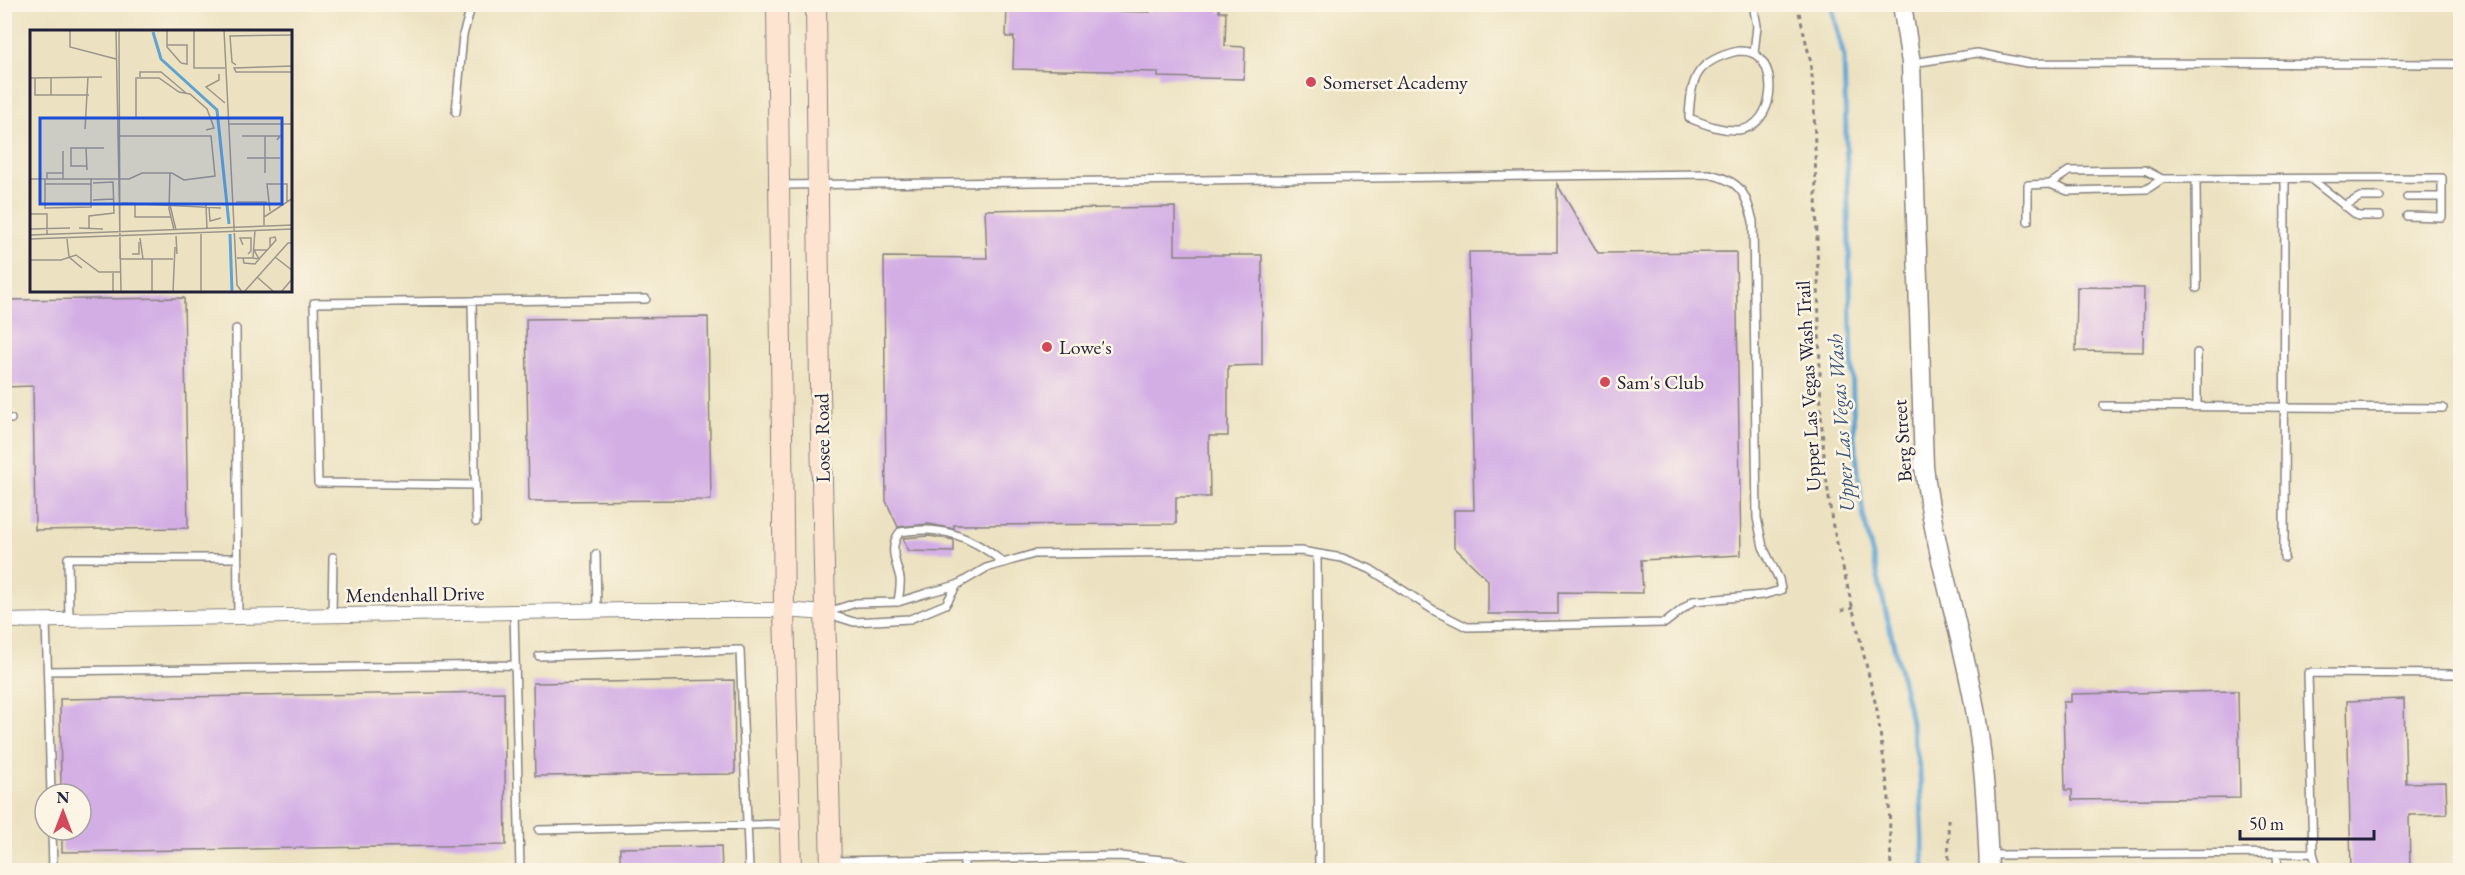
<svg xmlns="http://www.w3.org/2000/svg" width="2465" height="875" font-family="'EB Garamond',serif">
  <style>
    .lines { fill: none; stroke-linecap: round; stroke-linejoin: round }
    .stream { stroke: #5da3d3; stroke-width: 5 }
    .building { fill: #d3aee5 }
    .service-casing { stroke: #87827e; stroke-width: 10 }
    .minor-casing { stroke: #87827e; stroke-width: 16 }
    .tertiary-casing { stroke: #87827e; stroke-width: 21 }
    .secondary-casing { stroke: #87827e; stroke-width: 22 }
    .path { stroke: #87827e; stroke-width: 3; stroke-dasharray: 4.5 4.5; stroke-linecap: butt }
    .service { stroke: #fff; stroke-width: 7 }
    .minor { stroke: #fff; stroke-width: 14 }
    .tertiary { stroke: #fff; stroke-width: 18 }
    .secondary { stroke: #fde4d1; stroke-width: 20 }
    .poi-dot { fill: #d1495b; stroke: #fcf5e5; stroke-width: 2 }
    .labels { text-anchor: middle; stroke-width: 5; stroke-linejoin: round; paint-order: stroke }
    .poi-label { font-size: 20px; fill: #22223b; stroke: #fcf5e5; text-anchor: start }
    .street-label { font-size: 20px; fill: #22223b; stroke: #fcf5e5 }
    .water-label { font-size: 21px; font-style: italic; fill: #3a5678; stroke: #fcf5e5 }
    .inset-river { fill: none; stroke: #5da3d3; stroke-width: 3 }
    .inset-road { fill: none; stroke: #9b958b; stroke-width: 1.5 }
    .view { fill: #1d4ed8; fill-opacity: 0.15; stroke: #1d4ed8; stroke-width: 3 }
    .inset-edge { fill: none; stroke: #22223b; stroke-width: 3 }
  </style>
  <rect width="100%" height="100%" fill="#fcf5e5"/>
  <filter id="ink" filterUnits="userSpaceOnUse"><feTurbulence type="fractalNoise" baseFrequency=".0167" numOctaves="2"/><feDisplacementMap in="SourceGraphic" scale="12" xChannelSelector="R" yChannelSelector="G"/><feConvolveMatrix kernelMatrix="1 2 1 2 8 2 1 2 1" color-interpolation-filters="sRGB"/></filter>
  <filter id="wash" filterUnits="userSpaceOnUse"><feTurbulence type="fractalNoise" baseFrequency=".008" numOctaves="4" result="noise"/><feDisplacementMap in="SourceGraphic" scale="24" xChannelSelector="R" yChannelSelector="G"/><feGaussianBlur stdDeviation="1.35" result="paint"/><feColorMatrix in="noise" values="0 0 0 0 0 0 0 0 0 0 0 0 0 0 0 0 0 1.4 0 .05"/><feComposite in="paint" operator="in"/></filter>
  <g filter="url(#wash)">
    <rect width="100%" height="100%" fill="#ece2c1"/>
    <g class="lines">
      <!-- stream -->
      <path class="stream" d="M1831,4L1844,57L1854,437L1863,514L1908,706L1920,772L1924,870"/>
    </g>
    <g id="blocks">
      <!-- building -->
      <path class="building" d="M1007,4H1065L1064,10L1150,12V4H1219V12H1226L1225,46L1245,47L1244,79L1158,77V72L1013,69L1014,37H1006Z
        M1557,184L1598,253L1736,252L1741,555L1641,560L1643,593L1558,592V614H1488V580L1454,547V510H1474L1469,252H1557Z
        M1175,207V255H1262V365L1228,366V436H1209L1210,497H1176V524L954,525V529L929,524L898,527L886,501L884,257L987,258L985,210Z
        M2077,287L2144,288L2143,352L2076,351Z
        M184,298L188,528L35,530L33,386L4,387V300Z
        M708,317L711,500L529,501L526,319Z
        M929,536L954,540V552L908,551L903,538Z
        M734,680L735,774L535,776L533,683Z
        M2238,691L2240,798L2072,800V790H2065L2063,702H2071V694Z
        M504,692L506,845L62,852V830H81V794H61L60,699Z
        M2404,699L2406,783L2446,782L2447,814L2409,815L2410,870H2351L2347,701Z
        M721,846L722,870H620V848Z"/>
    </g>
  </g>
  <g filter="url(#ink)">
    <use href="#blocks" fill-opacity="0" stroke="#87827e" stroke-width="1.5"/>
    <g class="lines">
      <!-- service casing -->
      <g class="service-casing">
        <path id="service" d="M1753,4L1757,26L1754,53
          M1738,51C1743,51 1748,51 1752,53C1779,63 1776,126 1739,130C1721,131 1705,124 1689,118C1691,77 1696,61 1738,51Z
          M1913,63L1977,53L2027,63L2460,64
          M456,112L463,35L472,4
          M2196,179L2197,288
          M2311,179L2358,216H2380
          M2050,184L2069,171L2145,170L2162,179L2442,178V217L2407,216
          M782,185L1709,174C1740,181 1745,191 1753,221L1757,518L1763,547L1779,579L1781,590L1763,595L1693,601L1665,623L1467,627L1435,611L1370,569L1342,558L1301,551L1034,554L986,568L957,585L927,593L898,602L856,603L828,612
          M2407,197H2442
          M2344,206L2360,197H2380
          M2028,221V185L2050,184L2068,191L2147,189L2162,179
          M472,301L476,522
          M236,329L238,616
          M2104,406L2443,408
          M2197,407V353
          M4,419H11
          M475,485L318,483L314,303L646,299
          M596,554L597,611
          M1317,554L1319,870
          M2284,558L2285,179
          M898,602C899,594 901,586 900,578C896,562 888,547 900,532C942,525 971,536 1004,563
          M514,612L520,870
          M828,614L854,622L910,619L946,604L957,585
          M332,615L333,557
          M69,619L68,558H237
          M46,620L51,794
          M539,656L740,650L749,870
          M48,671L515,665
          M52,830L53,870
          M539,830L787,824
          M1991,855L2313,853
          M2277,855L2278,870
          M964,858V870
          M833,861L1119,856L1174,861L1198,870
          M2318,870L2313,853L2308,673L2460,674"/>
      </g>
      <!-- minor casing -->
      <g class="minor-casing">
        <path id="minor" d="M4,621L629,610H784L826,613"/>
      </g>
      <!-- tertiary casing -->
      <g class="tertiary-casing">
        <path id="tertiary" d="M1902,4L1911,63L1924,466C1933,544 1958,620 1973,698C1984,755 1987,813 1989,870"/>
      </g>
      <!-- secondary casing -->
      <g class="secondary-casing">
        <path id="secondary" d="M777,4L784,610L791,870
          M816,4L820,391L831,870"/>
      </g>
      <!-- path -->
      <path class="path" d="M1797,4L1811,63L1814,104L1821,415L1825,468L1832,522L1877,710L1889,799L1891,870
        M1841,611L1853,608
        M1948,819L1949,870"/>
      <!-- service -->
      <use href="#service" class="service"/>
      <!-- minor -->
      <use href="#minor" class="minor"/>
      <!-- tertiary -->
      <use href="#tertiary" class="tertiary"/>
      <!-- secondary -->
      <use href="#secondary" class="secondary"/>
    </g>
  </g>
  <!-- markers -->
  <g class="poi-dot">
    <circle cx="1311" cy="82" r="6"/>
    <circle cx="1047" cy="347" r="6"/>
    <circle cx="1605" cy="382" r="6"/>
  </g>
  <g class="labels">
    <!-- poi labels -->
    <g class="poi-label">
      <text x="1323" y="89">Somerset Academy</text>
      <text x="1059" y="354">Lowe's</text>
      <text x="1617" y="389">Sam's Club</text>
    </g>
    <!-- street labels -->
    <g class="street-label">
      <text transform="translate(1808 386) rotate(-93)" y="7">Upper Las Vegas Wash Trail</text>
      <text transform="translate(822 438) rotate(-91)" y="7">Losee Road</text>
      <text transform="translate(1902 441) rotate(-94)" y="7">Berg Street</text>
      <text transform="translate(415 594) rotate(-1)" y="7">Mendenhall Drive</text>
    </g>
    <!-- water labels -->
    <g class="water-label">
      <text transform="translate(1841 423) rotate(-94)" y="7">Upper Las Vegas Wash</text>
    </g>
  </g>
  <!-- overview -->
  <g transform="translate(30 30)">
    <rect width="262" height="262" fill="#ece2c1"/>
    <path class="inset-river" d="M123,2L131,29L187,80L199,194M200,204L202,262"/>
    <path class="inset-road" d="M40,0V17L86,29M86,0L91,262M89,0L90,229M137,0V17L151,33M164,0V38H195M194,0L207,255L212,262M137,15H157V34L151,33M206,35L202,32L200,6L263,5M263,36L204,38L206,42H263M189,44V50L176,57L195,73M21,47V65M110,47V42H131L156,63M0,48L72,47M5,48V65H59M106,87V48H129L149,62L160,64L177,79L184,98L176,100M198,94H263M55,99L58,47M212,106H250L247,110M56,118L57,140M33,121V149M217,128H250M57,136H41V118H74M140,143L139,179L144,200M235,143V106M0,149H99L112,143H142L154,150L185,146L181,106H90M15,149V178L61,177V148M17,149V143H33M15,154H61M63,170L83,169M206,172H237M234,172V195M92,173L191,178M105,173V187H141M140,175L146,200M176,175L177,199M179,177L180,191L191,188M240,181L237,154H257V172M0,184H17V204M234,187L263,168M49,198L73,199M59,198V186L84,183L83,152L63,153M0,199L40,198M171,204V262M0,205L263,195M146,206L147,224M110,208L113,229M0,209L263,199M37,209L39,227L52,238M213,215L210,208H221V221L218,224M102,224H109V212M245,227L263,241M207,228H223L225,200M213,228L214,233L225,234L229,229L240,217L246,210L245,207L240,208V217M223,228L229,229L224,220H237M91,229H143M122,229V262M0,230H31L46,225L69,242H91M227,247L244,262M83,262V243M143,262L145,217M214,262L258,213H263M251,262L263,248"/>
    <path class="view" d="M10,88H252V174H10Z"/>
    <rect width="262" height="262" class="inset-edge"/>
  </g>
  <!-- margin -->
  <rect width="2465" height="875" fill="none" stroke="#fcf5e5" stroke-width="24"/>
  <!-- north arrow -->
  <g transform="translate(63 812)"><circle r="28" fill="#fcf5e5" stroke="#a5a1a1" stroke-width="1.5"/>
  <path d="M0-4.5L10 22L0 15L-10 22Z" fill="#d1495b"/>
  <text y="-9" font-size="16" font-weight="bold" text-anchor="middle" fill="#22223b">N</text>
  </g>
  <!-- scale -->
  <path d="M2240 830v9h134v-9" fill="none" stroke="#22223b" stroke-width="3"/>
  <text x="2249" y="830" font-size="18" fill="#22223b" stroke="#fcf5e5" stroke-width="4.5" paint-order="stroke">50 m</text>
</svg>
